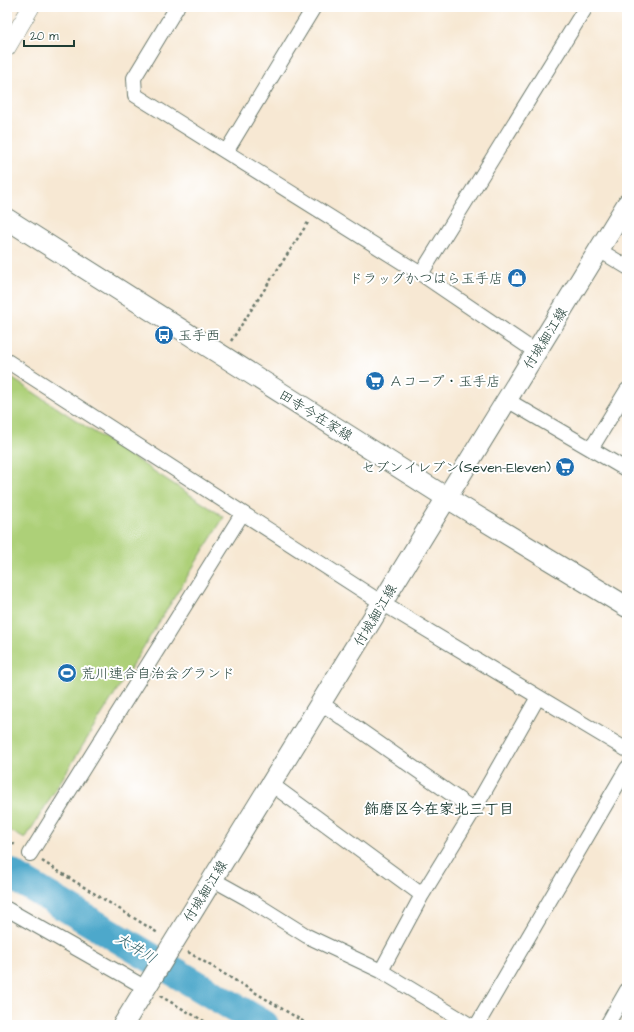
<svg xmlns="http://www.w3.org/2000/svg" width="634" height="1032" font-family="'Architects Daughter','Klee One',sans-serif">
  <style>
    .green { fill: #add078; stroke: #668656 }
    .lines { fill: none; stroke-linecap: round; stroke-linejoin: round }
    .river { stroke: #4da8cb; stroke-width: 30 }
    .minor-casing { stroke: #6b796c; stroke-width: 16 }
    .tertiary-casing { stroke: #6b796c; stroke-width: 18 }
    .secondary-casing { stroke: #6b796c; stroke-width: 22 }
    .path { stroke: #6b796c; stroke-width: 2.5; stroke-dasharray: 3 3; stroke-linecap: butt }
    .minor { stroke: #fff; stroke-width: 14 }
    .tertiary { stroke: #fff; stroke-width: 17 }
    .secondary { stroke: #fff; stroke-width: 20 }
    .labels { text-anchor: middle; stroke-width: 4; stroke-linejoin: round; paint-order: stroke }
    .poi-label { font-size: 14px; fill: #1f3d34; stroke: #fff; text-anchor: start }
    .street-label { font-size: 14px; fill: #1f3d34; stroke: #fff }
    .neighbourhood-label { font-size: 15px; font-weight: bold; fill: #1f3d34; stroke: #fff }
    .water-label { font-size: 15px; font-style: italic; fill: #2f6269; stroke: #fff }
  </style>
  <rect width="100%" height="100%" fill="#fff"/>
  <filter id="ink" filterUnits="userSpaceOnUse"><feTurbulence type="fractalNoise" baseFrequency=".025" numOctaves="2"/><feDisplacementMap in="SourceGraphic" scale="8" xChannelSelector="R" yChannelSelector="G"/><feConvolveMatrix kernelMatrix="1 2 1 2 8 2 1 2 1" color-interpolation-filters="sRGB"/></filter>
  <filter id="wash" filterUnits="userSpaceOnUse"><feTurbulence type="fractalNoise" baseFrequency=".012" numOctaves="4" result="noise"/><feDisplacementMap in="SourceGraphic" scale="16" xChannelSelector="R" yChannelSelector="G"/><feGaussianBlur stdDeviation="0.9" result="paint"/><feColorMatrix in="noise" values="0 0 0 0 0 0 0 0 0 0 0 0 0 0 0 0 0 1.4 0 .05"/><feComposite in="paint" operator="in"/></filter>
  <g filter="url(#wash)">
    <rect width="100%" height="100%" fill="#f7e8d3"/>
    <!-- green -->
    <path class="green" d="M7,375L224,517L25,839L7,829Z"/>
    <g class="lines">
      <!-- river -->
      <path class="river" d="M7,872L264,1025"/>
    </g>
  </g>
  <g filter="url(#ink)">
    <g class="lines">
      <!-- minor casing -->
      <g class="minor-casing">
        <path id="minor" d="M177,7L134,78L135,95L421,274L536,352
          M226,152L314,7
          M599,250L627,267
          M421,274L586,7
          M7,361L382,603L627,750
          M507,400L627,470
          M591,449L627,390
          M321,703L474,810
          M271,784L422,895
          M30,854L242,514
          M212,879L248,899L307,936L381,971L470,1025
          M7,909L146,988
          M381,971L422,895L474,810L538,697
          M477,1025L627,768
          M607,1025L627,990"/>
      </g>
      <!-- tertiary casing -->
      <g class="tertiary-casing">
        <path id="tertiary" d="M7,48L31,7"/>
      </g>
      <!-- secondary casing -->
      <g class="secondary-casing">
        <path id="secondary" d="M7,219L447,498L627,607
          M123,1025L627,204"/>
      </g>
      <!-- path -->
      <path class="path" d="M231,341L309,221
        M7,840L17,846
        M42,861L158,933
        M188,952L309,1025
        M160,996L211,1025"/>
      <!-- minor -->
      <use href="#minor" class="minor"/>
      <!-- tertiary -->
      <use href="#tertiary" class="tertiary"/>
      <!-- secondary -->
      <use href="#secondary" class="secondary"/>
    </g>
  </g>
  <!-- icons -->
  <defs>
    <g id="shop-disc" transform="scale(1)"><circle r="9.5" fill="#1f6fb2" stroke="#fff"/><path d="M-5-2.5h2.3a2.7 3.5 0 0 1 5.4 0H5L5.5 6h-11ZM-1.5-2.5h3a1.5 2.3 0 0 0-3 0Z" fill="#fff"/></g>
    <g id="bus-disc" transform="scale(1)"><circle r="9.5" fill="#1f6fb2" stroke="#fff"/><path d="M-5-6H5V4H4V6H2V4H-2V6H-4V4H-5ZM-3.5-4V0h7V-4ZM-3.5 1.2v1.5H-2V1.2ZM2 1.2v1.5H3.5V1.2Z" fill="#fff"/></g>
    <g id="supermarket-disc" transform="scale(1)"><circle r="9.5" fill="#1f6fb2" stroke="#fff"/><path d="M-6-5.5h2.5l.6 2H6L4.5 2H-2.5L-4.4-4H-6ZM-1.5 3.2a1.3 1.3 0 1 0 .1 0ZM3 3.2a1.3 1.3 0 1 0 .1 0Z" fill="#fff"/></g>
    <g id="stadium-disc" transform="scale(1)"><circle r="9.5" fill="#1f6fb2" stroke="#fff"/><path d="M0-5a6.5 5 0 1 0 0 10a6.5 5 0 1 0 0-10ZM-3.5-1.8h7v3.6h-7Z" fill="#fff"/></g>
  </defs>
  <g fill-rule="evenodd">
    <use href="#shop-disc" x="517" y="278"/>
    <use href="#bus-disc" x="164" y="335"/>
    <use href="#supermarket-disc" x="375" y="381"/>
    <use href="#supermarket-disc" x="565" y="467"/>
    <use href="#stadium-disc" x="67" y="673"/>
  </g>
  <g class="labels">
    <!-- poi labels -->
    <g class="poi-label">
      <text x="503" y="283" text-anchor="end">ドラッグかつはら玉手店</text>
      <text x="178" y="340">玉手西</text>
      <text x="389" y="386">Ａコープ・玉手店</text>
      <text x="551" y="472" text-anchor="end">セブンイレブン(Seven-Eleven)</text>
      <text x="81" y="678">荒川連合自治会グランド</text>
    </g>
    <!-- street labels -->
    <g class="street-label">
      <text transform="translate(545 338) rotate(-58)" y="5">付城細江線</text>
      <text transform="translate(316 415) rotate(32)" y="5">田寺今在家線</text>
      <text transform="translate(375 615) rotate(-59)" y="5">付城細江線</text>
      <text transform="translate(205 891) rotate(-58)" y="5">付城細江線</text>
    </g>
    <!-- neighbourhood labels -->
    <g class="neighbourhood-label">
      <text x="439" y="814">飾磨区今在家北三丁目</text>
    </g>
    <!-- water labels -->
    <g class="water-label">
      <text transform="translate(136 948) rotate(31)" y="5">大井川</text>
    </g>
  </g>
  <!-- margin -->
  <rect width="634" height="1032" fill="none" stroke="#fff" stroke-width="24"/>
  <!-- scale -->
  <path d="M24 40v6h50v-6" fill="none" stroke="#1f3d34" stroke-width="2"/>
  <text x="30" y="40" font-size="12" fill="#1f3d34" stroke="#ffffff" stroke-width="3" paint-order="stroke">20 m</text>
</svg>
